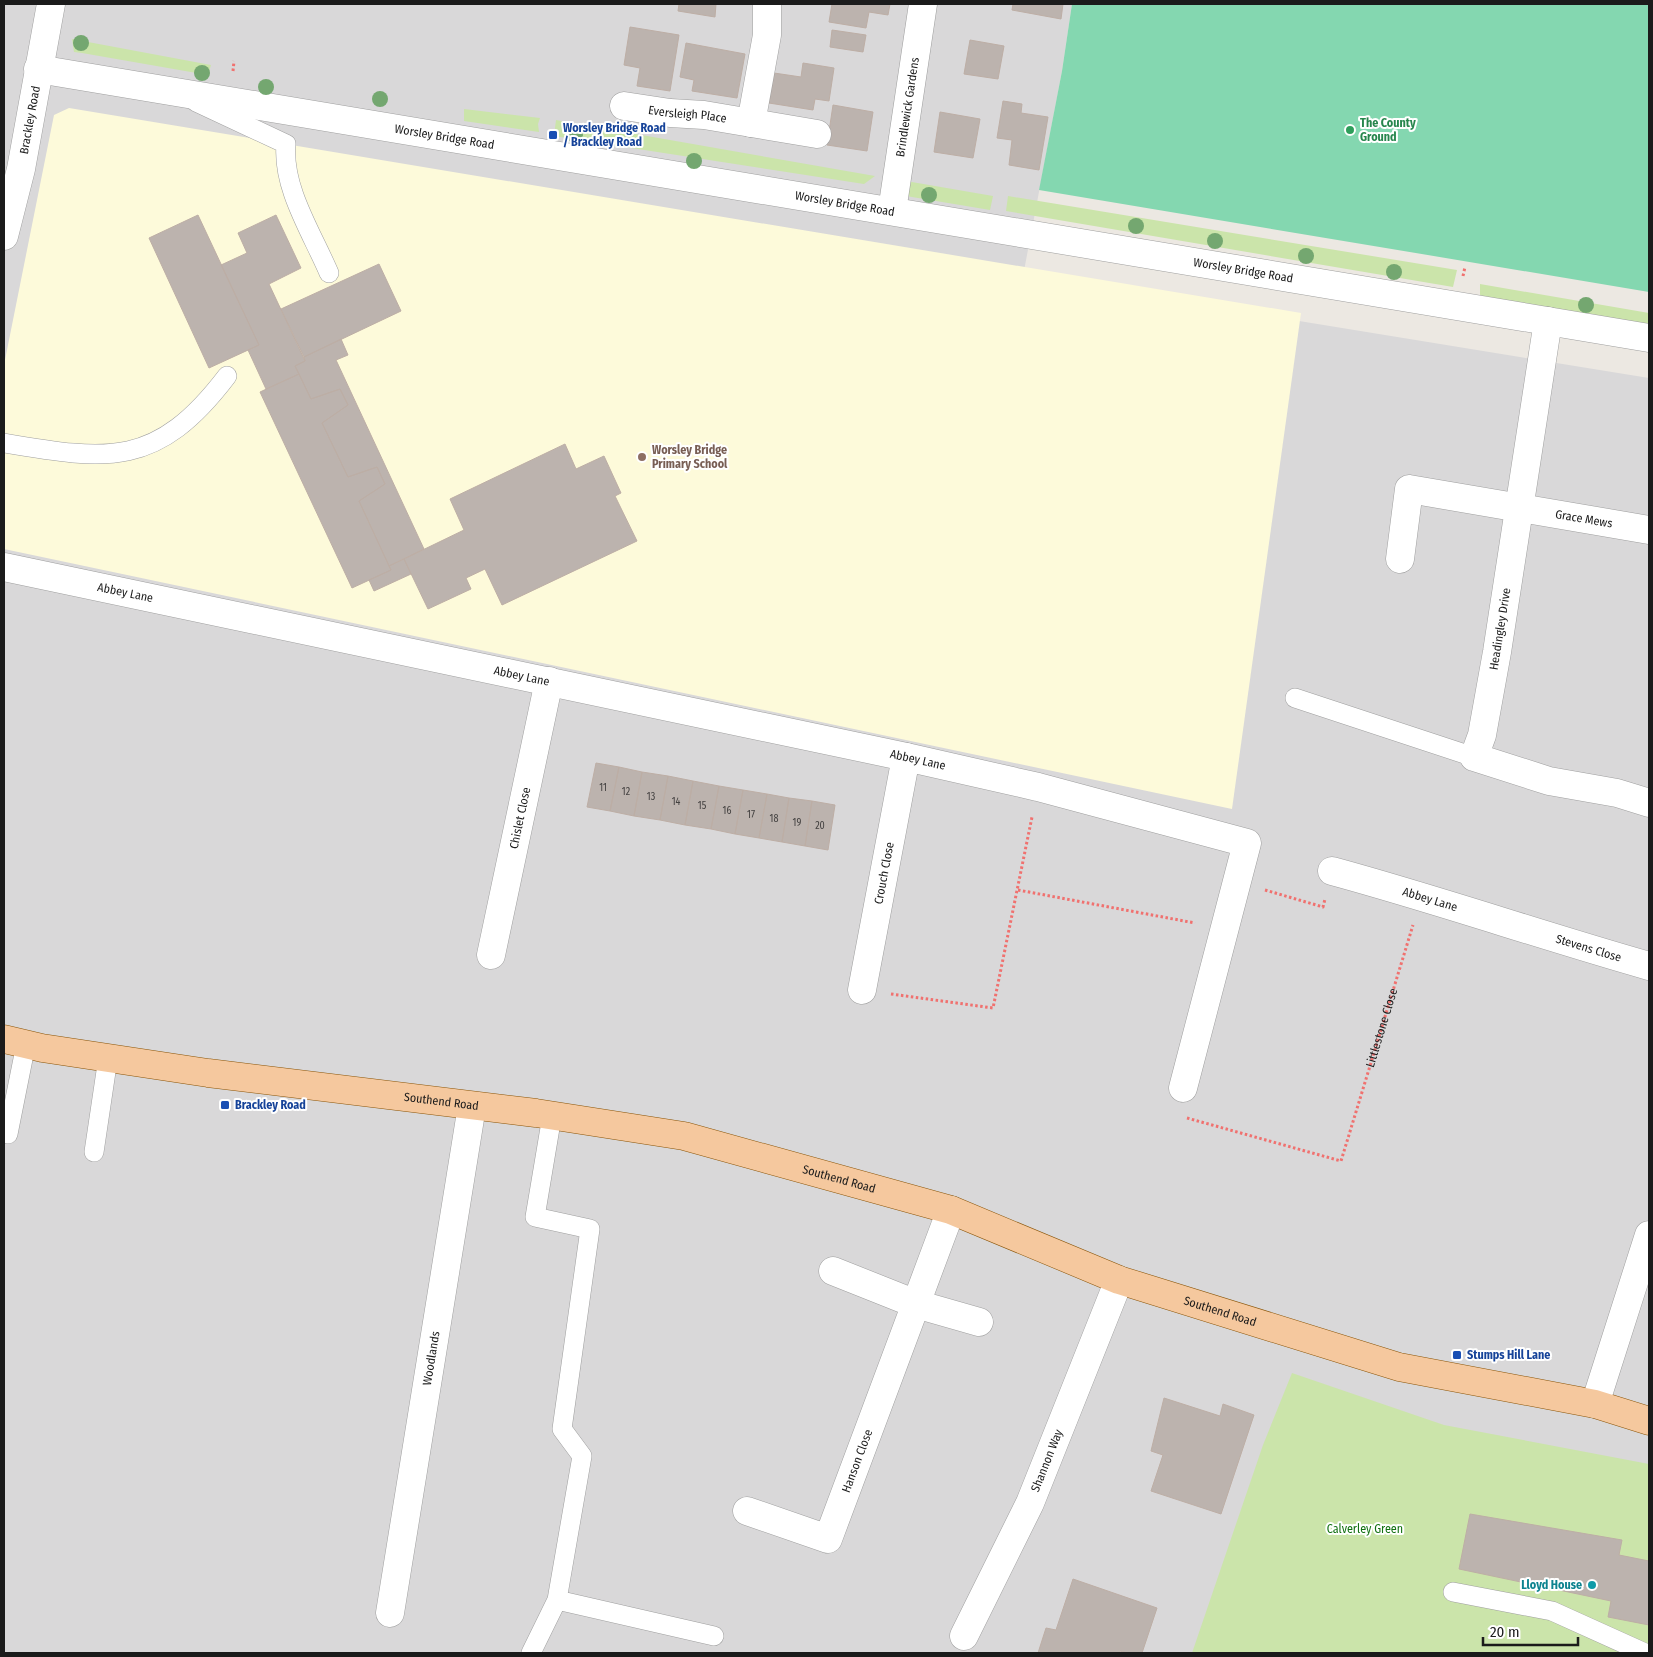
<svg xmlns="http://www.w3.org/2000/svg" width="1653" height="1657" font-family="'Fira Sans Condensed',sans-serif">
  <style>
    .residential { fill: #d9d8d9 }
    .education { fill: #fdfada }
    .grass { fill: #cbe4aa }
    .pitch { fill: #84d7b0 }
    .building { fill: #bcb3ae; stroke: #bdaea5 }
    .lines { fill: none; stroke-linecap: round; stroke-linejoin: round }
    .lane-casing { stroke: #9f9f9f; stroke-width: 20 }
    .street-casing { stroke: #9f9f9f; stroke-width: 29 }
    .primary-casing { stroke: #8a5509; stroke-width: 29 }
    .path { stroke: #f0716f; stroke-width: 3; stroke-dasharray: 2.5 2.5; stroke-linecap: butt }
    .lane { stroke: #fff; stroke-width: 19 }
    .street { stroke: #fff; stroke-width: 28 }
    .primary { stroke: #f5c89e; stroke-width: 28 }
    .tree { fill: #74a770 }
    .leisure-dot { fill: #2e9e5b; stroke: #fff; stroke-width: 2 }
    .transit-dot { fill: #1a4fb4; stroke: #fff; stroke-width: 2 }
    .education-dot { fill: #8d6e63; stroke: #fff; stroke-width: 2 }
    .culture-dot { fill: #0f9aa8; stroke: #fff; stroke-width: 2 }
    .labels { text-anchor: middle; stroke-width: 4; stroke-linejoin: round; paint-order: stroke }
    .number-label { font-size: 10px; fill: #434140 }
    .street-label { font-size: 12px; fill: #1b1b1b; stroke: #fff }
    .leisure-label { font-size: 12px; font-weight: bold; fill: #27864d; stroke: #fff; text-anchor: start }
    .transit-label { font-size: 12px; font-weight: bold; fill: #164399; stroke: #fff; text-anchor: start }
    .education-label { font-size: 12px; font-weight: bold; fill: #785e54; stroke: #fff; text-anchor: start }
    .park-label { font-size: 12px; fill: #127112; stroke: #fff }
    .culture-label { font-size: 12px; font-weight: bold; fill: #0d838f; stroke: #fff; text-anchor: end }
  </style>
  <rect width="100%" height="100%" fill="#ece8e2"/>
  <!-- residential -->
  <path class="residential" d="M4,4H1072L1062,71L1023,276L1649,378V1653H4Z"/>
  <!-- education -->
  <path class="education" d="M69,108L1301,313L1232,809L4,549V365L54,115Z"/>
  <!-- grass -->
  <path class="grass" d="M72,39L211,65L208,75L82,53L74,52Z
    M464,109L540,118L538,124L539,132L464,121Z
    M556,120L875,176L864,184L554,136Z
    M906,181L993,196L990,210L906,196Z
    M1008,196L1457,270L1453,287L1006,211Z
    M1480,284L1649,313V326L1480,299Z
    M1292,1373L1444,1425L1649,1464V1653H1192L1263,1445Z"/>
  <!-- pitch -->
  <path class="pitch" d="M1072,4H1649V292L1039,190L1062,71Z"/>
  <!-- building -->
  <path class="building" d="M679,4H716L715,17L678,11Z
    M832,4H890L888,15L869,12L866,28L829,22Z
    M1013,4H1063L1061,19L1012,10Z
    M630,27L679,35L670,91L637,86L640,68L624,65Z
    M832,30L866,35L863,52L830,47Z
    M970,40L1004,46L998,79L964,74Z
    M686,43L745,54L737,98L692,91L694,80L680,77Z
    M803,63L834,68L829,101L815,99L813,110L769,103L774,73L801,77Z
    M1003,101L1022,104L1021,113L1048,117L1039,170L1009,165L1012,140L997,138Z
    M833,105L873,112L867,151L827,145Z
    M940,112L980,119L973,158L934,152Z
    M198,215L259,345L209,368L149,238Z
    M276,215L301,268L269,284L305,361L295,366L299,374L266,389L248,350L259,345L221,265L247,253L238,233Z
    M379,264L401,311L304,357L281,309Z
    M341,339L348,355L336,360L424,549L389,566L359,501L385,484L377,467L348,477L322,423L348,405L340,389L311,399L295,366L305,361L304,357Z
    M299,374L311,399L340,389L348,405L322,423L348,477L377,467L385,484L359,501L391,570L352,588L260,392Z
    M565,444L576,469L604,456L621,493L615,496L637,541L502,605L485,569L466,578L471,589L428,609L404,559L464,530L450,499Z
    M404,559L411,574L374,591L369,580L391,570L389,566Z
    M596,763L619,767L610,811L587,807Z
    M619,767L642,772L634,816L610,811Z
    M642,772L668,776L660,820L634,816Z
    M668,776L693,781L685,825L660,820Z
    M693,781L719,786L711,829L685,825Z
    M719,786L743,790L735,834L711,829Z
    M743,790L767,794L759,838L735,834Z
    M767,794L789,798L782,842L759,838Z
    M789,798L812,801L805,846L782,842Z
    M812,801L835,805L828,850L805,846Z
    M1164,1398L1220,1416L1223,1404L1254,1415L1221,1514L1151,1491L1163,1455L1151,1451Z
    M1470,1514L1622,1540L1619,1555L1649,1561V1625L1608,1617L1611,1601L1459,1569Z
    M1073,1579L1157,1608L1142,1653H1127L1120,1651L1119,1653H1038L1046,1628L1056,1630Z"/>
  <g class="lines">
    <!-- lane casing -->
    <g class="lane-casing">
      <path id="lane" d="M196,102L286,144C282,188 312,233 329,273
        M4,443C109,461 157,468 227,376
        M1295,698L1474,757
        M552,1116L535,1217L590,1229L562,1429L582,1456L557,1600L714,1636
        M4,1133L8,1134L26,1044
        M94,1152L108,1058
        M1453,1592L1552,1611L1645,1653
        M531,1653L557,1600"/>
    </g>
    <!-- street casing -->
    <g class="street-casing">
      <g id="street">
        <path id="s2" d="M38,69L1649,338"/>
        <path id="s3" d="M624,106L670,113L704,115L817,134"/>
        <path d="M751,123L767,35V4"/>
        <path id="s4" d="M892,211L923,4"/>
        <path id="s5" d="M4,236L21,169L51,4"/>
        <path d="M1548,321L1497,652L1482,735L1474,757L1549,781L1617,793L1649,803"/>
        <path id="s6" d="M1400,559L1409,489L1649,530"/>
        <path id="s7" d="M4,567L906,757L1038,787L1247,843L1183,1088"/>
        <path id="s8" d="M1332,871C1439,900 1543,936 1649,966"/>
        <path id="s9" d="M491,955L549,681"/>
        <path id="s10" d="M862,990L906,757"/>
        <path d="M833,1271L916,1304L979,1322"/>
        <path d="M1595,1404L1649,1235"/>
        <path id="s11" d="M747,1511L828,1539L951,1210"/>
        <path id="s12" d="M390,1613L472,1106"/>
        <path id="s13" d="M964,1636L1030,1503L1119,1280"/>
      </g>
    </g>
    <!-- primary casing -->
    <g class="primary-casing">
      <g id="primary">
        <path id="s14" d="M4,1039L42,1048L208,1073L536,1113L684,1136L951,1210L1119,1280L1399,1367L1595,1404L1649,1421"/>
      </g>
    </g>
    <!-- path -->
    <g class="path">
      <path d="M233,71L234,61"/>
      <path d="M1463,276L1465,267"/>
      <path d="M1018,890L1195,923"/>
      <path d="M1265,890L1323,907L1325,899"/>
      <path d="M891,994L993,1008L1032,817"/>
      <path id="s1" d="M1187,1118L1341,1161L1413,925"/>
    </g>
    <!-- lane -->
    <use href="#lane" class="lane"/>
    <!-- street -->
    <use href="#street" class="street"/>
    <!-- primary -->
    <use href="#primary" class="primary"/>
  </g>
  <!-- trees -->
  <g class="tree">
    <circle cx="81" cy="43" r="8"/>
    <circle cx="202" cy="73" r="8"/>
    <circle cx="266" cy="87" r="8"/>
    <circle cx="380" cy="99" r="8"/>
    <circle cx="575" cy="135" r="8"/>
    <circle cx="694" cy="161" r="8"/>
    <circle cx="929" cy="195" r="8"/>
    <circle cx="1136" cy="226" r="8"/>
    <circle cx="1215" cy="241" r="8"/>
    <circle cx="1306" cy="256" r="8"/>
    <circle cx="1394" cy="272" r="8"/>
    <circle cx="1586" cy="305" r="8"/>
  </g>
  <!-- markers -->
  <circle class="leisure-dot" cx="1350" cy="130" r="5"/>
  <g class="transit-dot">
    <rect x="548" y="130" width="10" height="10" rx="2.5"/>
    <rect x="220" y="1100" width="10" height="10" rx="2.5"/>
    <rect x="1452" y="1350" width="10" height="10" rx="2.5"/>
  </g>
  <circle class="education-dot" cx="642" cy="457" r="5"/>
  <circle class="culture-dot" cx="1592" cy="1585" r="5"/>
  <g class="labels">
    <!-- number labels -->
    <g class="number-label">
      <text x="603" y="791">11</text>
      <text x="626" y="795">12</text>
      <text x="651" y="800">13</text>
      <text x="676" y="805">14</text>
      <text x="702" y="809">15</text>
      <text x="727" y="814">16</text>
      <text x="751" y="818">17</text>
      <text x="774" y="822">18</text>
      <text x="797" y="826">19</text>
      <text x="820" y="829">20</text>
    </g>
    <!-- street labels -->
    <g class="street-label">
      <text dy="4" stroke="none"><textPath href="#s4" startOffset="105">Brindlewick Gardens</textPath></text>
      <text dy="4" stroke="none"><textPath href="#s3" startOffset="64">Eversleigh Place</textPath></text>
      <text dy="4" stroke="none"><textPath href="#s5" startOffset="119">Brackley Road</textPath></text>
      <text dy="4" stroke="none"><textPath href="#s2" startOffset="412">Worsley Bridge Road</textPath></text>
      <text dy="4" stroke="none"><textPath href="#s2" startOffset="818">Worsley Bridge Road</textPath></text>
      <text dy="4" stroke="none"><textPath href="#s2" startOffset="1222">Worsley Bridge Road</textPath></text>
      <text dy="4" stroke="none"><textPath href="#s6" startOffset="248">Grace Mews</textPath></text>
      <text dy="4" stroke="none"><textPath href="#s7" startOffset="124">Abbey Lane</textPath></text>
      <text transform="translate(1500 629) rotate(-81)" y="4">Headingley Drive</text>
      <text dy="4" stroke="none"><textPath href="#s7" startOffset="529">Abbey Lane</textPath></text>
      <text dy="4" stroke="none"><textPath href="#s7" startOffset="934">Abbey Lane</textPath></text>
      <text dy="4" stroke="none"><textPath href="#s9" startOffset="140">Chislet Close</textPath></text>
      <text dy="4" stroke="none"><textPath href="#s10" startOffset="119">Crouch Close</textPath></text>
      <text dy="4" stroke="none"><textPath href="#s8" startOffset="102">Abbey Lane</textPath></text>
      <text dy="4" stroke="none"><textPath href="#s8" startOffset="268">Stevens Close</textPath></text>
      <text dy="4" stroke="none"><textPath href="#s1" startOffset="299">Littlestone Close</textPath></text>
      <text dy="4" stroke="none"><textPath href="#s14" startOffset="442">Southend Road</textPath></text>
      <text dy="4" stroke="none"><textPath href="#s14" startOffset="848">Southend Road</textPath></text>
      <text dy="4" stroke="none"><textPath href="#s14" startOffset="1252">Southend Road</textPath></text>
      <text dy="4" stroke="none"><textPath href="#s12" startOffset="258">Woodlands</textPath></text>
      <text dy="4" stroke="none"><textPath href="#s13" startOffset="194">Shannon Way</textPath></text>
      <text dy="4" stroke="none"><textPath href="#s11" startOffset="169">Hanson Close</textPath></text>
    </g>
    <!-- leisure labels -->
    <g class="leisure-label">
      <text x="1360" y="127">The County<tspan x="1360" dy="14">Ground</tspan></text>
    </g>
    <!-- transit labels -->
    <g class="transit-label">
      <text x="563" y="132">Worsley Bridge Road<tspan x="563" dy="14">/ Brackley Road</tspan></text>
      <text x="235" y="1109">Brackley Road</text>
      <text x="1467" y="1359">Stumps Hill Lane</text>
    </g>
    <!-- education labels -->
    <g class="education-label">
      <text x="652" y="454">Worsley Bridge<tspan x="652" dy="14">Primary School</tspan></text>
    </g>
    <!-- park labels -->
    <g class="park-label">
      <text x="1365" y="1533">Calverley Green</text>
    </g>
    <!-- culture labels -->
    <g class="culture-label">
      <text x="1582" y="1589">Lloyd House</text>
    </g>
  </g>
  <!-- border -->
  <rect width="1653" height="1657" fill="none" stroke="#1b1b1b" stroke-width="10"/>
  <!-- scale -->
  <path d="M1483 1637v8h95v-8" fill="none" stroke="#1b1b1b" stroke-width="2.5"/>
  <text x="1490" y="1637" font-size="15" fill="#1b1b1b" stroke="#ffffff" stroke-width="4" paint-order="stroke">20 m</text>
</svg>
